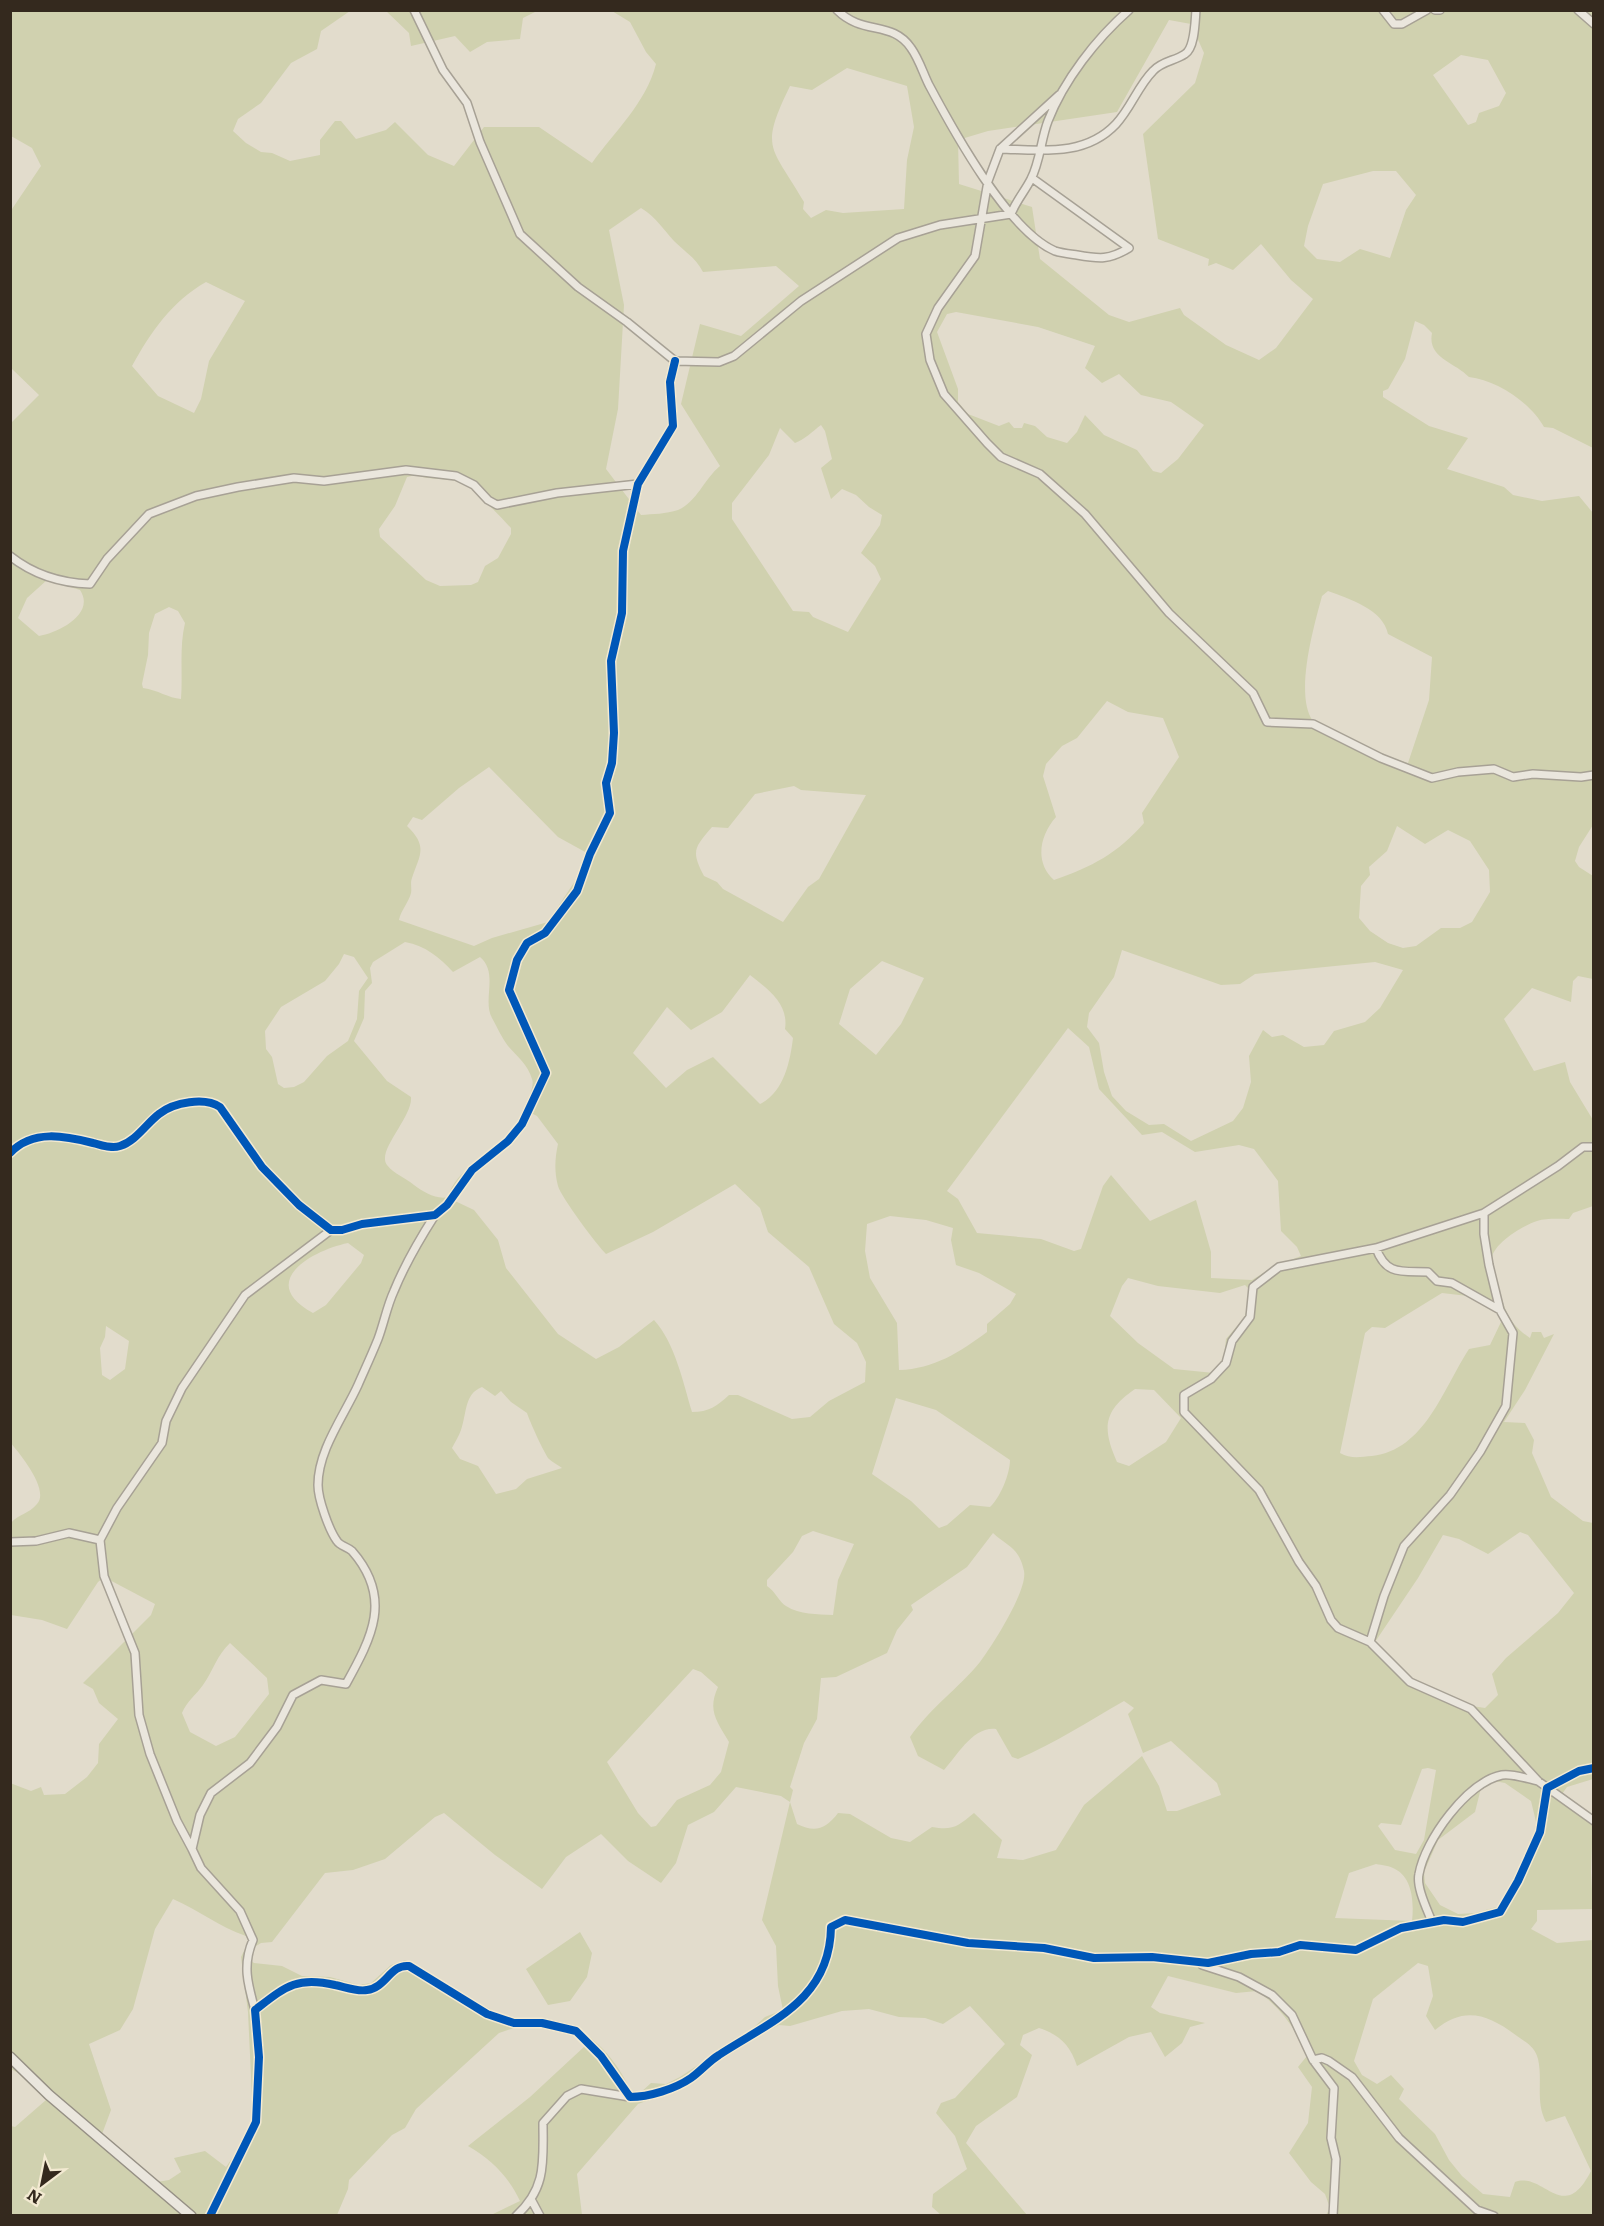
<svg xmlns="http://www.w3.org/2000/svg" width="1604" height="2226" font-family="Literata,serif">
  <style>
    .green { fill: #d0d1af; fill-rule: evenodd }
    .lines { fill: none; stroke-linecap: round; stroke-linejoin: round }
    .street-casing { stroke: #a7a195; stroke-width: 10 }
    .secondary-casing { stroke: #969085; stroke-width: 12 }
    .street { stroke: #eae6dd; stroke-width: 7 }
    .secondary { stroke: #eae6dd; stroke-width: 9 }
    .cycleway-casing { stroke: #f3ead2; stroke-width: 11 }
    .cycleway { stroke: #0057b8; stroke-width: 8 }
  </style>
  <rect width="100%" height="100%" fill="#e2dccc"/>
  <!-- green -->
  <path class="green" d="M11,11H350L321,31L317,49L291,63L261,103L238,119L233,131L246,143L261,152L272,153L290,161L320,155V140L335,121H341L356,139L386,130L395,122L428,155L454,166L484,127H539L592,163C615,131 646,103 656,64L646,52L630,22L612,11H1593V448L1553,428L1544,427C1531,403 1497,380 1469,377C1455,362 1427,358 1432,333L1424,325L1415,321L1405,359L1388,389L1383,391V397L1429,426L1468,438L1447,469L1504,487L1513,495L1542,501L1579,496L1593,513V825L1579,847L1575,861L1579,867L1593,876V979L1578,976L1573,981L1571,1002L1532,988L1504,1019L1534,1071L1565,1062L1570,1082L1593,1120V1206L1573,1213L1569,1219C1560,1219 1546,1218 1537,1221C1522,1226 1491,1244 1491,1262C1491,1272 1497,1284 1500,1293C1506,1314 1511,1325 1530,1338L1532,1332H1541L1544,1338L1554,1334L1525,1390L1504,1422L1525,1423L1534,1440L1532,1453L1551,1497L1583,1521L1593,1523V1779L1567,1787L1562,1794L1584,1813L1593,1816L1591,1872L1593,1909L1537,1910V1921L1531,1929L1557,1943L1593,1940V2215H1326L1330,2208L1325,2194L1311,2182L1289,2153L1308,2123L1312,2087L1298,2067L1307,2056C1298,2031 1279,2006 1257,1991L1236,1993L1168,1976L1151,2007L1160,2013L1205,2023L1190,2027L1182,2043L1165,2057L1151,2032L1129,2037L1077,2066C1070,2045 1060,2035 1039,2028L1023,2035L1020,2045L1032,2055L1017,2097L976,2126L966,2143L1027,2215H941L932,2207L933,2194L967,2169L955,2136L936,2113L941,2103L955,2098L1005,2044L970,2006L943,2024L925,2018L899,2017L869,2009L842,2011L790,2026L779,2025L730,2052L680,2089L638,2104L577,2174L582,2215H491L520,2201C509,2177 491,2159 468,2146L530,2097L585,2046L573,2033L543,2027H517L499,2033L416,2109L405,2128L392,2135L349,2180L348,2189L337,2215H11V2126L15,2127L46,2100L18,2073L11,2069L10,1783L31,1791L41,1787L44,1795L65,1794L87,1777L98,1763L99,1744L118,1719L99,1703L93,1689L83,1683L151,1615L155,1604L104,1577L98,1582L67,1629L42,1620L11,1615V1523C18,1514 29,1514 37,1504C50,1490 20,1454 10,1442V424L39,395L11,368L10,212L41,166L32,148L11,136ZM1169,20L1191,24L1204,53L1195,83L1143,134L1158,239L1209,259L1208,266L1216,263L1233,270L1261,244L1291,280L1313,299L1276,348L1259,360L1226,345L1184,315L1180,308L1129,322L1109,315L1040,259L1032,207L959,184L958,140L988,131L1117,112ZM1461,55L1488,60L1506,93L1499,106L1479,113L1476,122L1468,125L1433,75ZM847,68L907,86L914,127L907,160L904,209L843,213L826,210L811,218L803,209L804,202C771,145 759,150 790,86L812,90ZM1373,171H1396L1416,195L1406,210L1390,258L1360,249L1340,262L1317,259L1304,246L1308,226L1323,184ZM641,208C656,217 663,229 674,241C685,252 696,258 703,272L776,266L799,286L741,336L700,324L681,404L720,466C705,478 696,503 678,510C666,514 653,514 641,515L606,469L618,409L624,305L609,230ZM206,282L245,301L209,361L201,399L194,413L158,396L132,366C151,332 171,302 206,282ZM956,312L1038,327L1095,346L1085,368L1102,383L1119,374L1141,395L1171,402L1204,425L1178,459L1161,473L1153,471L1137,450L1104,435L1085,415L1077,432L1067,443L1047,437L1035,426L1024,423L1022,428H1014L1009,422L999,426L968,414L958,402V389L937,332L947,314ZM821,425L825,431L832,459L821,468L831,499L842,489L856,495L869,507L882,515L880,525L861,553L875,566L881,579L848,632L813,617L809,612L793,611L732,519V503L769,455L780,428L795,443C804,440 813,431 821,425ZM416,475C431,481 448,477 463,483C472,487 502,518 511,528V534L498,558L485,566L478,582L471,585L440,586L426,580L380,537L379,529L395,506L407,477ZM47,580L80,590C96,614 58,633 39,636L18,618L27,598ZM1328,591C1349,599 1383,609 1388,634L1432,657L1429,700L1408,763L1386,756L1313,721C1294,695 1314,626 1322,596ZM169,607L178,611L185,623C179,648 183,673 181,699C168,698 158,690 143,688L142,684L148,655L149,633L155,614ZM1107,701L1128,712L1163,718L1179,757L1142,813L1144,823C1118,853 1092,867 1054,880C1034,862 1040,835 1056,817L1043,776L1046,764L1062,746L1077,738ZM489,767L558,837L587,853L575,881L548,922L492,938L474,946L399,920C401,910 409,902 411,893C412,889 410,883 412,878C419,856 429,847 407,826L413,817L422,820L459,788ZM794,786L801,790L866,795L819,879L808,887L783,922L723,889L717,882L704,876C691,851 694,848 712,827L728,828L755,794ZM1397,826L1425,844L1448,830L1470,841L1489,870L1490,892L1472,922L1460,928H1441L1416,946L1403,948L1388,943L1370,931L1359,918L1361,886L1370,875L1369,867L1387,851ZM405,942C426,946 439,957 453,972L480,957C499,973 482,1000 492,1018C497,1027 502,1038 508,1046C517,1056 528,1065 532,1079C534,1084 531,1090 530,1096C517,1148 458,1160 448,1197C437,1200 423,1192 414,1185C406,1178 394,1174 387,1165C376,1151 413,1117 411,1097L387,1081L354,1041L364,1018L365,991L372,983L370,968L373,962ZM1122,950L1221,985L1240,984L1255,974L1375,962L1403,970L1380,1008L1365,1022L1334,1031L1324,1045L1304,1047L1283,1035L1272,1037L1263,1030L1249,1056L1251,1082L1243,1108L1233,1121L1191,1141L1164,1124L1149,1125L1126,1111L1112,1096L1104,1072L1099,1043L1087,1027L1089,1013L1114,977ZM344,954L354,957L368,978L359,991L357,1019L348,1041L327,1056L304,1082L294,1087L284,1088L278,1084L272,1057L266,1049L265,1031L281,1007L325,981L339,964ZM882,961L924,978L901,1024L876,1055L839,1024L850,989ZM750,975C768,989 789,1004 785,1029L793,1038C790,1062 784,1092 760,1104L713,1057L687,1070L666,1088L633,1053L667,1007L691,1030L722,1012ZM1068,1028L1089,1047L1099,1089L1142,1135L1162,1132L1195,1152L1239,1145L1254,1149L1278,1181L1281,1231L1297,1247L1301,1256L1273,1267L1252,1280L1211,1278V1252L1196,1200L1150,1221L1111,1175L1103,1186L1081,1249L1074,1251L1041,1239L977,1233L958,1199L947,1191ZM531,1113L537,1116L558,1144C555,1158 554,1171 558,1186C561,1197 597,1245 606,1254L653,1232L735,1184L760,1208L768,1232L809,1267L834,1324L857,1343L866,1362L865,1382L829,1401L810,1417L792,1419L738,1395H729C717,1406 709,1412 692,1412C683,1382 675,1343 654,1320L619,1347L596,1359L558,1334L506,1268L498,1240L474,1210L455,1201L474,1172L490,1161ZM890,1216L926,1220L953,1228L951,1240L956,1265L979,1273L1016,1294L1010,1304L987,1324V1332C960,1352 934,1369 899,1370L897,1323L870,1278L865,1251L867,1224ZM348,1243L364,1255L361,1263L326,1305L313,1313C257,1283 310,1251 348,1243ZM1128,1278L1158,1286L1220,1293L1245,1285L1248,1288V1307L1244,1318L1226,1339L1224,1357L1214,1373L1174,1369L1138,1343L1110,1316L1122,1286ZM1442,1293L1468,1296L1497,1311L1501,1322L1490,1345L1469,1349C1443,1389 1425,1450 1372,1456C1360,1457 1350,1459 1340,1453L1365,1333L1372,1327L1385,1328ZM106,1326L129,1341L125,1369L110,1380L102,1375L100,1348L105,1337ZM482,1387L495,1396L501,1391L511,1402L527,1413C529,1420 545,1455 549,1459C552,1462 558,1465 562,1468L527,1479L516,1489L496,1494L478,1466L460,1459L452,1448C455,1442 459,1436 461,1430C467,1413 464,1394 482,1387ZM1135,1389L1154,1390L1181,1418L1166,1442L1129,1466L1117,1462C1102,1428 1103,1411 1135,1389ZM896,1398L936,1410L1010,1460C1010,1474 1000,1498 990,1507L970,1505L947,1525L939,1528L911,1501L872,1474ZM813,1531L854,1544L838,1580L833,1615C817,1614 800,1615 786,1606C779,1602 776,1592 767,1586V1580L793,1552L802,1536ZM1520,1532L1528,1535L1574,1593L1558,1613L1506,1658L1492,1674L1498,1695L1485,1708L1472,1706L1415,1681L1375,1642L1418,1578L1443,1535L1459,1539L1488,1554ZM993,1533C1008,1547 1019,1547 1024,1571C1028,1590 992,1646 980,1662C958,1689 932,1706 910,1737L918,1756L944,1770C957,1756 973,1726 996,1729L1012,1757L1018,1759C1055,1743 1089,1721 1124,1701L1134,1708L1128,1714L1143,1753L1171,1741L1217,1783L1221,1795L1177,1811H1167L1159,1786L1142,1756L1084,1805L1056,1850L1023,1860L997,1858L1002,1840L974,1813C958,1826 953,1831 932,1827L910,1842L891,1838L850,1814L838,1813C826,1829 815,1833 797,1824L790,1802L793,1790L790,1787L804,1743L817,1719L821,1678L836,1677L887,1653L897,1630L913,1610L911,1605L967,1567ZM230,1643L267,1678L269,1694L235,1737L216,1746L190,1732L182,1713C187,1701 196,1695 203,1685C213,1671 217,1655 230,1643ZM693,1669L701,1672L718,1687C707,1711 717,1721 729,1742L721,1772L710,1785L677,1800L656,1826L651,1827L638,1813L607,1762ZM1428,1768L1436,1770L1424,1840L1416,1854L1395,1850L1378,1826L1381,1823L1401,1825L1422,1769ZM1494,1781L1505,1783L1531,1801L1538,1830L1500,1906L1475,1913L1458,1914L1440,1905L1425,1883L1424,1872L1438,1840L1475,1812L1481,1788ZM736,1787L781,1796L790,1802L762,1920L776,1946L778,1986L783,2010L765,2017L751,2030L680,2077L666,2084L651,2083L640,2093L631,2091C615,2057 587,2024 548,2020C529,2018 511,2020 494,2011C465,1997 439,1978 411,1962L405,1960L391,1965L371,1983L359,1985L330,1977L302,1976L282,1966L254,1963L249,1959L251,1949L261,1943L272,1942L325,1873L353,1870L385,1859L435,1817L444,1813L495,1855L542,1889L566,1857L601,1834L628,1861L661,1883L676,1863L688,1825L714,1812ZM1376,1864C1382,1865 1390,1866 1395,1869C1413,1878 1414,1904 1412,1921L1335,1918L1349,1873ZM173,1899C199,1910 219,1927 246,1936L249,1941L241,1957L248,2012L253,2119L246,2138L226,2167L205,2151L174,2158L181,2172L169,2180L157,2182L102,2134L111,2110L89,2044L120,2030L133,2009L155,1929ZM1418,1963L1428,1966L1433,1996L1426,2016L1435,2030C1465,2005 1489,2015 1517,2036C1527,2043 1535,2047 1538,2059C1543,2081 1535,2101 1546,2122L1565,2116L1591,2171C1563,2226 1544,2171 1515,2182L1510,2197L1483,2194L1462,2176L1449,2160L1435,2134L1399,2099L1404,2089L1391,2075L1377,2084L1362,2075L1354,2061L1373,1999Z
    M386,11H537L523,18L520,39L487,42L470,52L455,36L411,46L409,33Z
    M580,1932L592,1953L587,1977L570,2001L548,2005L526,1969Z"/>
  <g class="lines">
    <!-- street casing -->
    <g class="street-casing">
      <path id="street" d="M414,10L443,70L467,103L480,142L520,234L578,287L627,322L675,361L719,362L734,356L801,301L898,238L940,225L1011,214C1016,201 1025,191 1031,179C1040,162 1041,139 1048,121C1064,80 1096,39 1129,10
        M837,10C863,36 892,20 911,48C919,59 923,73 929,85C953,130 1008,231 1055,251C1061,253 1070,254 1077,255C1100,259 1109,260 1129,248L1032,178
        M1383,10L1394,24H1402L1427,10
        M1435,10H1440
        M1578,10L1594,24
        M1059,95L1000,149L988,181L975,256L938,308L926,334L930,360L944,394L987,443L1001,457L1040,474L1085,514L1169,613L1253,693L1267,722L1313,724L1381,758L1432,778L1458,772L1494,769L1513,777L1533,774L1581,777L1594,775
        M1000,149C1041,150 1085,157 1116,124C1131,108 1138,86 1153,71C1162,61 1175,61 1185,54C1195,48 1195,21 1196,10
        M10,556C34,575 60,583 90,584L107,559L149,514L196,496L238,487L294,478L324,481L406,470L456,476L474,485L488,500L497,505L557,493L638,484
        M10,1153C33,1129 65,1136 93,1143C102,1145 111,1149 120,1146C136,1141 146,1124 159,1114C174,1102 205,1097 220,1107L262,1167L299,1205L331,1230H342L362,1224L435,1215L447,1205L472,1170L508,1141L522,1124L546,1073L509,990L517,960L527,943L545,933L577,891L590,854L610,813L606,783L612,763L614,733L611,661L622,613L623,551L638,484L673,426L670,382L675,361
        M1484,1213L1376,1248L1279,1267L1253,1287L1250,1317L1232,1341L1226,1363L1211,1379L1184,1395V1412L1259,1490L1299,1562L1316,1586L1331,1620L1338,1628L1370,1642L1410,1682L1471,1709L1538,1781L1594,1821
        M1376,1248C1386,1276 1402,1271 1428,1272L1437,1281L1452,1283L1500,1310
        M10,1542L36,1541L69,1533L100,1540
        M1370,1642L1384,1596L1404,1546L1450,1495L1480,1452L1506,1406L1513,1333L1500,1310L1489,1265L1484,1234V1213L1558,1166L1583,1147H1594
        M192,1849L177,1821L150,1754L139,1715L135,1653L104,1576L100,1540L117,1508L162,1443L166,1421L182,1388L245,1295L331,1230
        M1432,1922C1427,1909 1416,1887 1419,1874C1425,1840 1467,1782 1502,1775C1512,1773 1528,1779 1538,1781
        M1202,1965L1239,1977L1272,1995L1292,2015L1313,2060L1334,2088L1331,2138L1336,2159L1333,2216
        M255,2010C248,1985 242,1965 253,1940L240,1911L201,1868L192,1849L200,1815L211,1793L250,1763L277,1727L293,1695L321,1680L346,1684C372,1637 393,1598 352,1551C348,1547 340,1546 337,1541C329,1530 318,1499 318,1485C318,1450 344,1416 358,1385C365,1369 372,1354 378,1339C384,1323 387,1306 394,1291C405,1264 419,1240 435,1215
        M1313,2060L1322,2058L1329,2061L1352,2077L1399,2138L1477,2210L1494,2216
        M532,2201L540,2216
        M210,2216L256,2122L259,2057L255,2010C285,1987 296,1976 335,1985C345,1987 357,1992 367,1990C386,1988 390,1964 409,1966L487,2014L514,2023H542L576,2031L601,2056L630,2097C649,2097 675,2089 691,2078C701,2071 709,2061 719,2055C771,2021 830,2000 831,1927L845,1920L968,1943L1044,1948L1094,1958L1152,1957L1208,1963L1251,1954L1279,1952L1300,1945L1356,1950L1401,1928L1444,1920L1463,1922L1500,1912L1518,1881L1540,1832L1547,1788L1579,1771L1594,1768
        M516,2216C547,2188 543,2161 543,2123L567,2096L581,2089L630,2097"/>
    </g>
    <!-- secondary casing -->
    <g class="secondary-casing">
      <path id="secondary" d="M10,2057L49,2095L191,2216"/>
    </g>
    <!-- street -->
    <use href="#street" class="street"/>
    <!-- secondary -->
    <use href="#secondary" class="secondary"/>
    <!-- cycleway casing -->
    <g class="cycleway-casing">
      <path id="cycleway" d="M10,1153C33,1129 65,1136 93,1143C102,1145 111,1149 120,1146C136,1141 146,1124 159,1114C174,1102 205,1097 220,1107L262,1167L299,1205L331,1230H342L362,1224L435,1215L447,1205L472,1170L508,1141L522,1124L546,1073L509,990L517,960L527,943L545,933L577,891L590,854L610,813L606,783L612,763L614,733L611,661L622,613L623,551L638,484L673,426L670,382L675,361
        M210,2216L256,2122L259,2057L255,2010C285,1987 296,1976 335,1985C345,1987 357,1992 367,1990C386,1988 390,1964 409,1966L487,2014L514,2023H542L576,2031L601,2056L630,2097C649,2097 675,2089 691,2078C701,2071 709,2061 719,2055C771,2021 830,2000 831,1927L845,1920L968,1943L1044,1948L1094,1958L1152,1957L1208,1963L1251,1954L1279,1952L1300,1945L1356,1950L1401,1928L1444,1920L1463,1922L1500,1912L1518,1881L1540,1832L1547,1788L1579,1771L1594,1768"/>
    </g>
    <!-- cycleway -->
    <use href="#cycleway" class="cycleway"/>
  </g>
  <!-- border -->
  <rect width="1604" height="2226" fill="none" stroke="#34291e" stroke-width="24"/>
  <!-- north arrow -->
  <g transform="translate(42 2184) rotate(212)" stroke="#f3ead2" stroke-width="4.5" paint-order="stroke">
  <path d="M0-4.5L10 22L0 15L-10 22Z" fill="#34291e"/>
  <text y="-9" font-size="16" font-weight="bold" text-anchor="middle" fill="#34291e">N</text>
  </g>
</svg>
